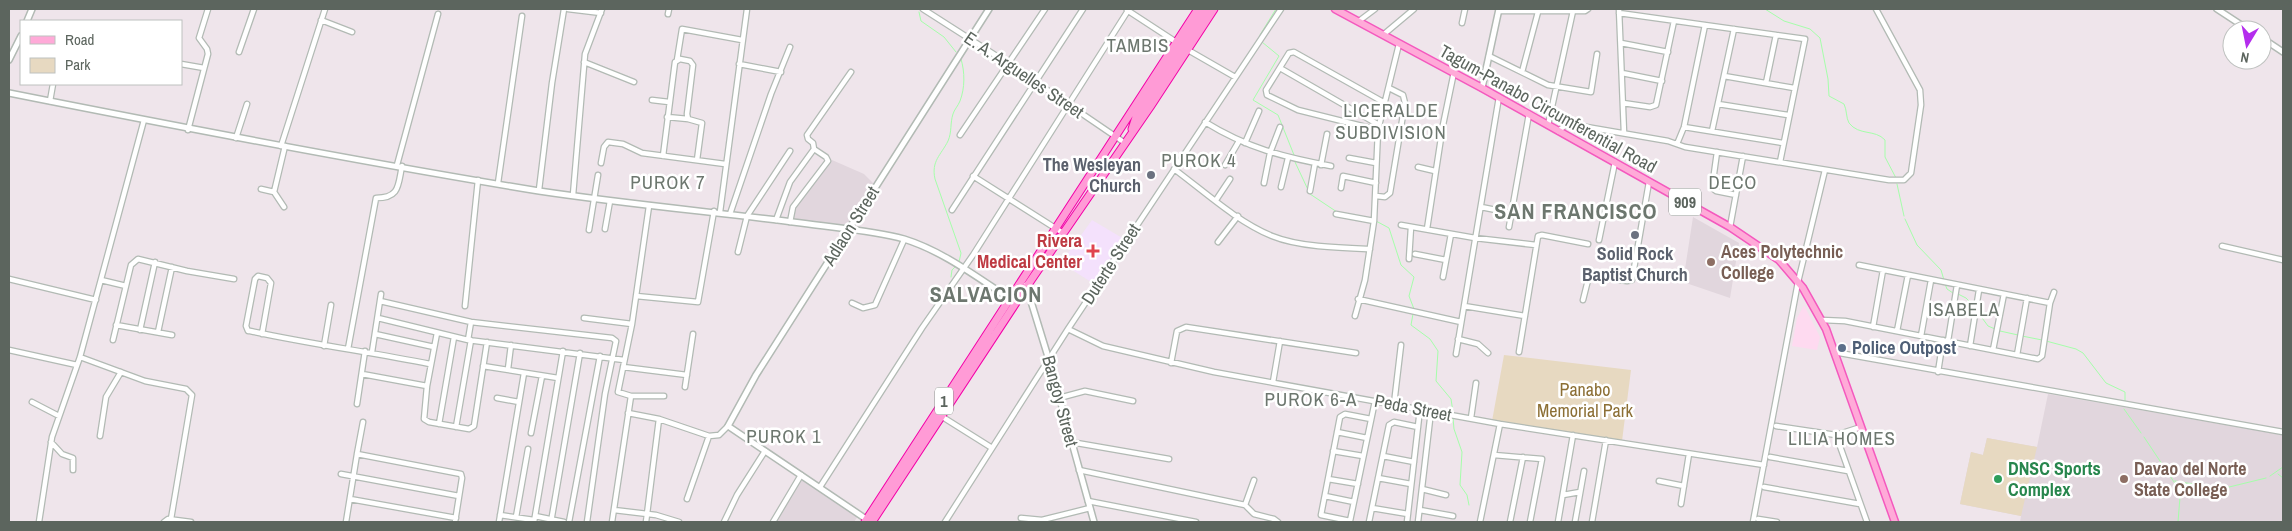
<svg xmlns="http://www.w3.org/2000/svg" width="2292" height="531" font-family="'Archivo Narrow',sans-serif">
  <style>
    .commercial { fill: #fedaf0 }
    .education { fill: #e1d6dd }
    .medical { fill: #f4e1fc }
    .green { fill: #e7d9c1 }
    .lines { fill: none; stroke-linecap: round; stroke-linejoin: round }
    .stream { stroke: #a5ffaa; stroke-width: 1 }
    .minor-casing { stroke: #b2bab4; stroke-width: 7 }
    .tertiary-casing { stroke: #b2bab4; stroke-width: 8 }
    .primary-casing { stroke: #f459be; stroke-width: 9 }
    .trunk-casing { stroke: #f400a8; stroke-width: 9 }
    .minor { stroke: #fff; stroke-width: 4.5 }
    .tertiary { stroke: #fff; stroke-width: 5 }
    .primary { stroke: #ffaad8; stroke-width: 6 }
    .trunk { stroke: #ff9bd6; stroke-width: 7 }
    .worship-dot { fill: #6b7280; stroke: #fff; stroke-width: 2 }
    .health-dot { fill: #e0444e; stroke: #fff; stroke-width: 2 }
    .education-dot { fill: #8d6e63; stroke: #fff; stroke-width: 2 }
    .service-dot { fill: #5c6f8a; stroke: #fff; stroke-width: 2 }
    .leisure-dot { fill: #2e9e5b; stroke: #fff; stroke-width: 2 }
    .labels { text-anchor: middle; stroke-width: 5; stroke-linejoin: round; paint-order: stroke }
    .shield { fill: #fff; stroke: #8d938e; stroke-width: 1 }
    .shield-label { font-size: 16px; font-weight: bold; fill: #5c655e }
    .street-label { font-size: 18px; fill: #5c655e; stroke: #fff }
    .worship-label { font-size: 18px; font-weight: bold; fill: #5b616d; stroke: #fff; text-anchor: end }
    .health-label { font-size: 18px; font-weight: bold; fill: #be3a42; stroke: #fff; text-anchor: end }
    .education-label { font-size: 18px; font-weight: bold; fill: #785e54; stroke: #fff; text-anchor: start }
    .service-label { font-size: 18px; font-weight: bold; fill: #4e5e75; stroke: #fff; text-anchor: start }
    .park-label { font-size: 18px; fill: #8c6f35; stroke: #fff }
    .leisure-label { font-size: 18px; font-weight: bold; fill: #27864d; stroke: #fff; text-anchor: start }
    .neighbourhood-label { font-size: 19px; letter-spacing: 1px; fill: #6d776f; stroke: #fff }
    .district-label { font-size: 22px; font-weight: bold; letter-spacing: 1px; fill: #6d776f; stroke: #fff }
  </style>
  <rect width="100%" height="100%" fill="#efe5eb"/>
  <!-- commercial -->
  <path class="commercial" d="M1804,305L1820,337L1817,350L1792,346L1797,318Z"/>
  <!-- education -->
  <path class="education" d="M832,160L864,174L873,183L874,187L850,225L846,228L791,221L792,211Z
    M1693,217L1739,243L1730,298L1683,282Z
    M2048,394L2283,435V522H2020L2021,516L1960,504L1971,452L1983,455L1987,438L2037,447Z
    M800,481H807L858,516L854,522H776Z"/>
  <!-- medical -->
  <path class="medical" d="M1092,220L1124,239L1096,285L1061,263Z"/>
  <!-- green -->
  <path class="green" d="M1504,355L1631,370L1622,441L1492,421Z
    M1987,438L2037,447L2021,516L1960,504L1971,452L1983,455Z"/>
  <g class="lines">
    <!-- stream -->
    <path class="stream" d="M1765,9L1784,21L1810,29L1820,38L1828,79L1829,96L1844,104C1847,110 1846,118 1849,123C1859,136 1875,129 1885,140V157L1896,178
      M919,12L921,21L944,37L956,52
      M1260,35L1276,9
      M1262,42L1279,56L1253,100L1278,115L1294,155
      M1295,162L1310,194L1337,212
      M1897,184L1904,216
      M1905,219L1917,245L1941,270L1944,280
      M1376,221L1389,228L1401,265L1414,277L1409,296L1414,309
      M959,262L961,253L935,179C931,161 941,155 948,141C952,132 950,123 953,114C954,110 958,106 960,101C965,88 965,72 961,59
      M951,277L952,270L955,267
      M1945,284L1947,289L1953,293
      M1958,294L1966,298L1975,307
      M1977,311L1988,326L1995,329
      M1413,314L1411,325L1430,339L1438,351L1436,381L1451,399L1453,412
      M2000,331L2018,335
      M2022,336L2042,340
      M2046,341L2076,349L2083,353L2106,383L2125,392V401
      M2124,409L2141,433
      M1453,418L1454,429L1462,452L1460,485L1467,495L1469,505
      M2144,437L2178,488L2180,497L2178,522
      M2278,474L2283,478
      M2270,476L2283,467
      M2175,481L2221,489L2266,478"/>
    <!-- minor casing -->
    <g class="minor-casing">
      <path id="minor" d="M568,9L601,13
        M923,9L1009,64L1125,143
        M1619,9L1624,133
        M1127,10L1176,42
        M1499,11H1585L1588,9
        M1619,13L1805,39L1780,162
        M668,14L669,9
        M321,20L352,32
        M1359,21L1375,9
        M1462,23L1465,9
        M1383,35L1414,9
        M1621,43L1668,52
        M1188,50L1235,77
        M239,52L254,9
        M1489,56L1548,85L1591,92L1597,54
        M677,60L682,29L742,40
        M584,62L634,82
        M181,64L204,68
        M739,64L781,72
        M1280,68L1379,125
        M1522,72L1538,12
        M1622,73L1662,81
        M1724,76L1794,88
        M1766,83L1776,35
        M652,100L669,102
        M50,101L53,84
        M1623,103L1650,107L1656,105L1674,21
        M1718,104L1788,115
        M667,117L688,119
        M1205,122C1247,148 1283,157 1331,166
        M1548,125L1573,11
        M1684,127L1783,143
        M188,130L208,54L207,49L199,38L208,9
        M1378,130L1298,110L1267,95L1266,90L1289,53L1294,52L1385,103
        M1558,131L1566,125H1575L1668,141L1685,147L1889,180H1904L1911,173L1921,105L1920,90L1876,9
        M1712,131L1734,29
        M960,135L1045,9
        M236,138L247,104
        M1245,143L1259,111
        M1677,144L1684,127L1705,25
        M281,146L325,9
        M1717,152L1712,188L1716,191L1736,195
        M663,156L675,62L680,59L690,61L693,65L687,114L688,119L702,123L697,160
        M1349,158L1376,163
        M601,163L604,147L608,142L623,144L642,153L725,164
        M397,165L438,14
        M1225,165L1239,141
        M1321,165L1327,134
        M1418,167L1435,171
        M1174,169C1205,192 1236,221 1272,236C1299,247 1340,248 1370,249
        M973,176L1063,233
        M498,183L522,16
        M1264,183L1270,153L1280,127
        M1281,187L1288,158
        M1341,188L1343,176L1376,183
        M261,189L274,192
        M539,190L552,83L564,9
        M1310,191L1315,163
        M573,195L585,54L602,9
        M1376,196L1385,197L1390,193L1405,103L1403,95L1389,88
        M1216,200L1230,179
        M649,206L632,324L618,392L631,396H664
        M284,207L274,192L285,146
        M1481,207L1511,213
        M952,210L1083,9
        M720,212L747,9
        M730,214L771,94L790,47
        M1336,214L1374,221
        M776,220L790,182L814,149L813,143L808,139L807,135L851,72
        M790,222L793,207L828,161L826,157L814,149
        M1401,225L1475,238L1536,245
        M1509,227L1529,114
        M1730,227L1743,156
        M605,229L610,201
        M1427,229L1443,125L1454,72
        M589,230L598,175
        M1599,240L1615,162
        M1218,242L1238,216
        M2222,246L2283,260
        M738,252L747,216L790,151
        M1415,254L1446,260
        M1409,259L1411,227
        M1859,265L2050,303
        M1443,277L1451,234
        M9,279L96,300
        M101,280L126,286
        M636,296L698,302L714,211
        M1358,299L1461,322
        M1583,300L1588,280L1591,276L1627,281L1632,280L1649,182
        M380,301L471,322L612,338L616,341L605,394L587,522
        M852,303L863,308L875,305L904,240
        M465,306L478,180
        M1464,306L1525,316
        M1355,316L1365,280L1374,221L1378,130L1399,44
        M378,318L468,340L624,360
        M584,318L632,324
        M1822,320L1845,321L2038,359L2042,356L2050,303L2054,292
        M116,325L172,335
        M1873,327L1883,270
        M1068,329L1103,346L1214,372L1500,424L1764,465
        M140,330L155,262
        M1897,331L1908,275
        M158,332L172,267
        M437,333L427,386L424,419L429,422L469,429L474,426L487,342
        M262,334L271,283L267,278L258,276L255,279L246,326L248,331H250C310,344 370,352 430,364
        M375,334L434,347
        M1921,336L1931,280
        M1458,339L1478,344L1488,353
        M113,340L131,265L138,259L187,271L234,279
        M468,340L471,322
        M1948,341L1957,285
        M324,346L331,305
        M1970,346L1979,290
        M348,349L376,198C400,198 398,185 402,166
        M9,350L77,365
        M1993,350L2004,294
        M372,352L381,294
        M1519,352L1538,236L1542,235L1588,244
        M1834,352L2283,432
        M1456,354L1499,97
        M2017,355L2027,298
        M80,357L145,381L186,389L192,395L171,519
        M1171,363L1177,331L1186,327L1356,353
        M483,366L558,378
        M623,367L687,375
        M508,369L511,345
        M1938,372L1943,340
        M362,374L427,386
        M1273,382L1280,341
        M685,387L693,334
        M497,398L519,402
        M1059,398L1085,391L1133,401
        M32,402L59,416
        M357,404L365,351
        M1394,404L1401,345
        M628,413L659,419L709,436L719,435L728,426
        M941,416L992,448
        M1471,418L1476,383
        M1371,419L1345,414L1340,417L1321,515L1350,521L1375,401
        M439,424L454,337
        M1776,426L1836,435L1861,427
        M456,427L471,340
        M1337,432L1367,438
        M531,433L542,376
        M1836,435L1867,522
        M100,436L106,397L121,372
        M51,442L62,454L73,458V470
        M1071,442L1169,459
        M1333,451L1363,456
        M357,454L363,422
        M1494,455L1542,459L1530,522
        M1383,456L1414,462
        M1770,457L1848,471
        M1079,470L1245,505L1254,514L1274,519L1278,522
        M341,474L459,496
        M1378,478L1411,484
        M1328,479L1358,484
        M1659,481L1684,486
        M820,487L922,328L973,255L1129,9
        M1764,487L1860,504
        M1422,489L1446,495
        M1563,495L1580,492
        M1325,496L1354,502
        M350,499L456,518
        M687,499L709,436
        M1088,501L1196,522
        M1681,504L1689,454
        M1245,505L1254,480
        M1372,508L1408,514
        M614,510L656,515L679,522
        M1420,510L1453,516
        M500,515L534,520
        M535,516L564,522
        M516,517L528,449
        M1021,518L1042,520L1090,508
        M1758,519L1777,522
        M39,522L52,437L80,357L144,120
        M164,522L168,519L191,522
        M346,522L357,454L461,474L462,478L455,522
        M499,522L524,373
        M534,522L563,351
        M551,522L580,353
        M569,522L600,356
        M612,522L631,396
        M646,522L659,419
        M724,522L737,495L765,451
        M773,522L801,475
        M945,522L1068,329L1281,9
        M1369,522L1389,425L1394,422L1418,427
        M1407,522L1420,409
        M1418,522L1431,411
        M1480,522L1500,424
        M1510,522L1523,457
        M1558,522L1573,435
        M1575,522L1584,471
        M1592,522L1606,440
        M1753,522L1798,282L1825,170"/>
    </g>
    <!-- tertiary casing -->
    <g class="tertiary-casing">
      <path id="tertiary" d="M2217,9L2249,30
        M27,21L32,9
        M2262,38L2283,52
        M9,60L21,36
        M1482,88L1499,9
        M9,93C185,128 362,162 539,191C626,204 714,212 801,223C835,228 871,230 904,239C943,251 978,278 1012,300
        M1026,285L1049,360L1094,522
        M869,521L728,426L756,375L989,9"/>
    </g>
    <!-- primary casing -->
    <g class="primary-casing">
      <path id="primary" d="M1335,9L1482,88L1730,227L1779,260L1803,288L1826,329L1895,522"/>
    </g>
    <!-- trunk casing -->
    <g class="trunk-casing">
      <path id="trunk" d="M1132,129L1137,114L1206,9
        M865,522L1198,9
        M872,522L1027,286L1150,107L1214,9"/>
    </g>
    <!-- minor -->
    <use href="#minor" class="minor"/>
    <!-- tertiary -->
    <use href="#tertiary" class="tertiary"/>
    <!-- primary -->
    <use href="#primary" class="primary"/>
    <!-- trunk -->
    <use href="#trunk" class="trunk"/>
  </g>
  <!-- markers -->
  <g class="worship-dot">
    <circle cx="1151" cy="175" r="5"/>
    <circle cx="1635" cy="235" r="5"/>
  </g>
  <path class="health-dot" d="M1090.5 243.5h5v5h5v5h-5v5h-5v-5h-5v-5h5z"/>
  <g class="education-dot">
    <circle cx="1711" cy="262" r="5"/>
    <circle cx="2124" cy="479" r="5"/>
  </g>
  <circle class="service-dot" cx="1842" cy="348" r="5"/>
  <circle class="leisure-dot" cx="1998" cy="479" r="5"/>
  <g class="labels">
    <!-- shield labels -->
    <g class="shield">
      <rect x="1669" y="188.5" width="32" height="27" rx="4"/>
      <rect x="935" y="387.5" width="18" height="27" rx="4"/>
    </g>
    <g class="shield-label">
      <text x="1685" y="208">909</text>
      <text x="944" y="407">1</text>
    </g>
    <!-- street labels -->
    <g class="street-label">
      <text transform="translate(1024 75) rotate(34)" y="6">E. A. Arguelles Street</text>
      <text transform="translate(1548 109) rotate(29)" y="6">Tagum-Panabo Circumferential Road</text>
      <text transform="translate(851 226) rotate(-58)" y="6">Adlaon Street</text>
      <text transform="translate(1111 264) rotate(-57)" y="6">Duterte Street</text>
      <text transform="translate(1060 401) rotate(75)" y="6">Bangoy Street</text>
      <text transform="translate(1413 408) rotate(11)" y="6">Peda Street</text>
    </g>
    <!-- worship labels -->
    <g class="worship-label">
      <text x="1141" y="171">The Wesleyan<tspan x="1141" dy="21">Church</tspan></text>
      <text x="1635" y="260" text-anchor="middle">Solid Rock<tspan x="1635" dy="21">Baptist Church</tspan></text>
    </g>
    <!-- health labels -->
    <g class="health-label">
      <text x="1082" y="247">Rivera<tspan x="1082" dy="21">Medical Center</tspan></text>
    </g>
    <!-- education labels -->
    <g class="education-label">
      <text x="1721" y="258">Aces Polytechnic<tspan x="1721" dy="21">College</tspan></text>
      <text x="2134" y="475">Davao del Norte<tspan x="2134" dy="21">State College</tspan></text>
    </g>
    <!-- service labels -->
    <g class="service-label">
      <text x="1852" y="354">Police Outpost</text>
    </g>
    <!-- park labels -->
    <g class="park-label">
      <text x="1585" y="396">Panabo<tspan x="1585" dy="21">Memorial Park</tspan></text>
    </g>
    <!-- leisure labels -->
    <g class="leisure-label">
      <text x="2008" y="475">DNSC Sports<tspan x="2008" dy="21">Complex</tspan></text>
    </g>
    <!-- neighbourhood labels -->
    <g class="neighbourhood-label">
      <text x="1138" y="52">TAMBIS</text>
      <text x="1391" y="117">LICERALDE<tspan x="1391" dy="22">SUBDIVISION</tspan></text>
      <text x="1199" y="167">PUROK 4</text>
      <text x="668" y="189">PUROK 7</text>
      <text x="1733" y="189">DECO</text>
      <text x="1964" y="316">ISABELA</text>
      <text x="1311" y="406">PUROK 6-A</text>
      <text x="784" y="443">PUROK 1</text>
      <text x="1842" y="445">LILIA HOMES</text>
    </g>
    <!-- district labels -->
    <g class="district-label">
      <text x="1576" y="219">SAN FRANCISCO</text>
      <text x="986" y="302">SALVACION</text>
    </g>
  </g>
  <!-- border -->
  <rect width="2292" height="531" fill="none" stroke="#5c655e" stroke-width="20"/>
  <!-- legend -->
  <rect x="20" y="20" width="162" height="65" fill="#ffffff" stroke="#bec1bf"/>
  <rect x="30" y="36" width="25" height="8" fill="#ffaad8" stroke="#bec1bf"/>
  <text x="65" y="45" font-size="15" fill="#5c655e">Road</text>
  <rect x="30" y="58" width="25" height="15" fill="#e7d9c1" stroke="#bec1bf"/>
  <text x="65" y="70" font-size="15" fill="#5c655e">Park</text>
  <!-- north arrow -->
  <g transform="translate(2247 45) rotate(190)"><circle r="24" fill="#ffffff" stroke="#bec1bf"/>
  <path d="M0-4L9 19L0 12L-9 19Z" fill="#b42ded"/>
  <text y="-8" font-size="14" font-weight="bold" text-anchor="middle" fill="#5c655e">N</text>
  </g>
</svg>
